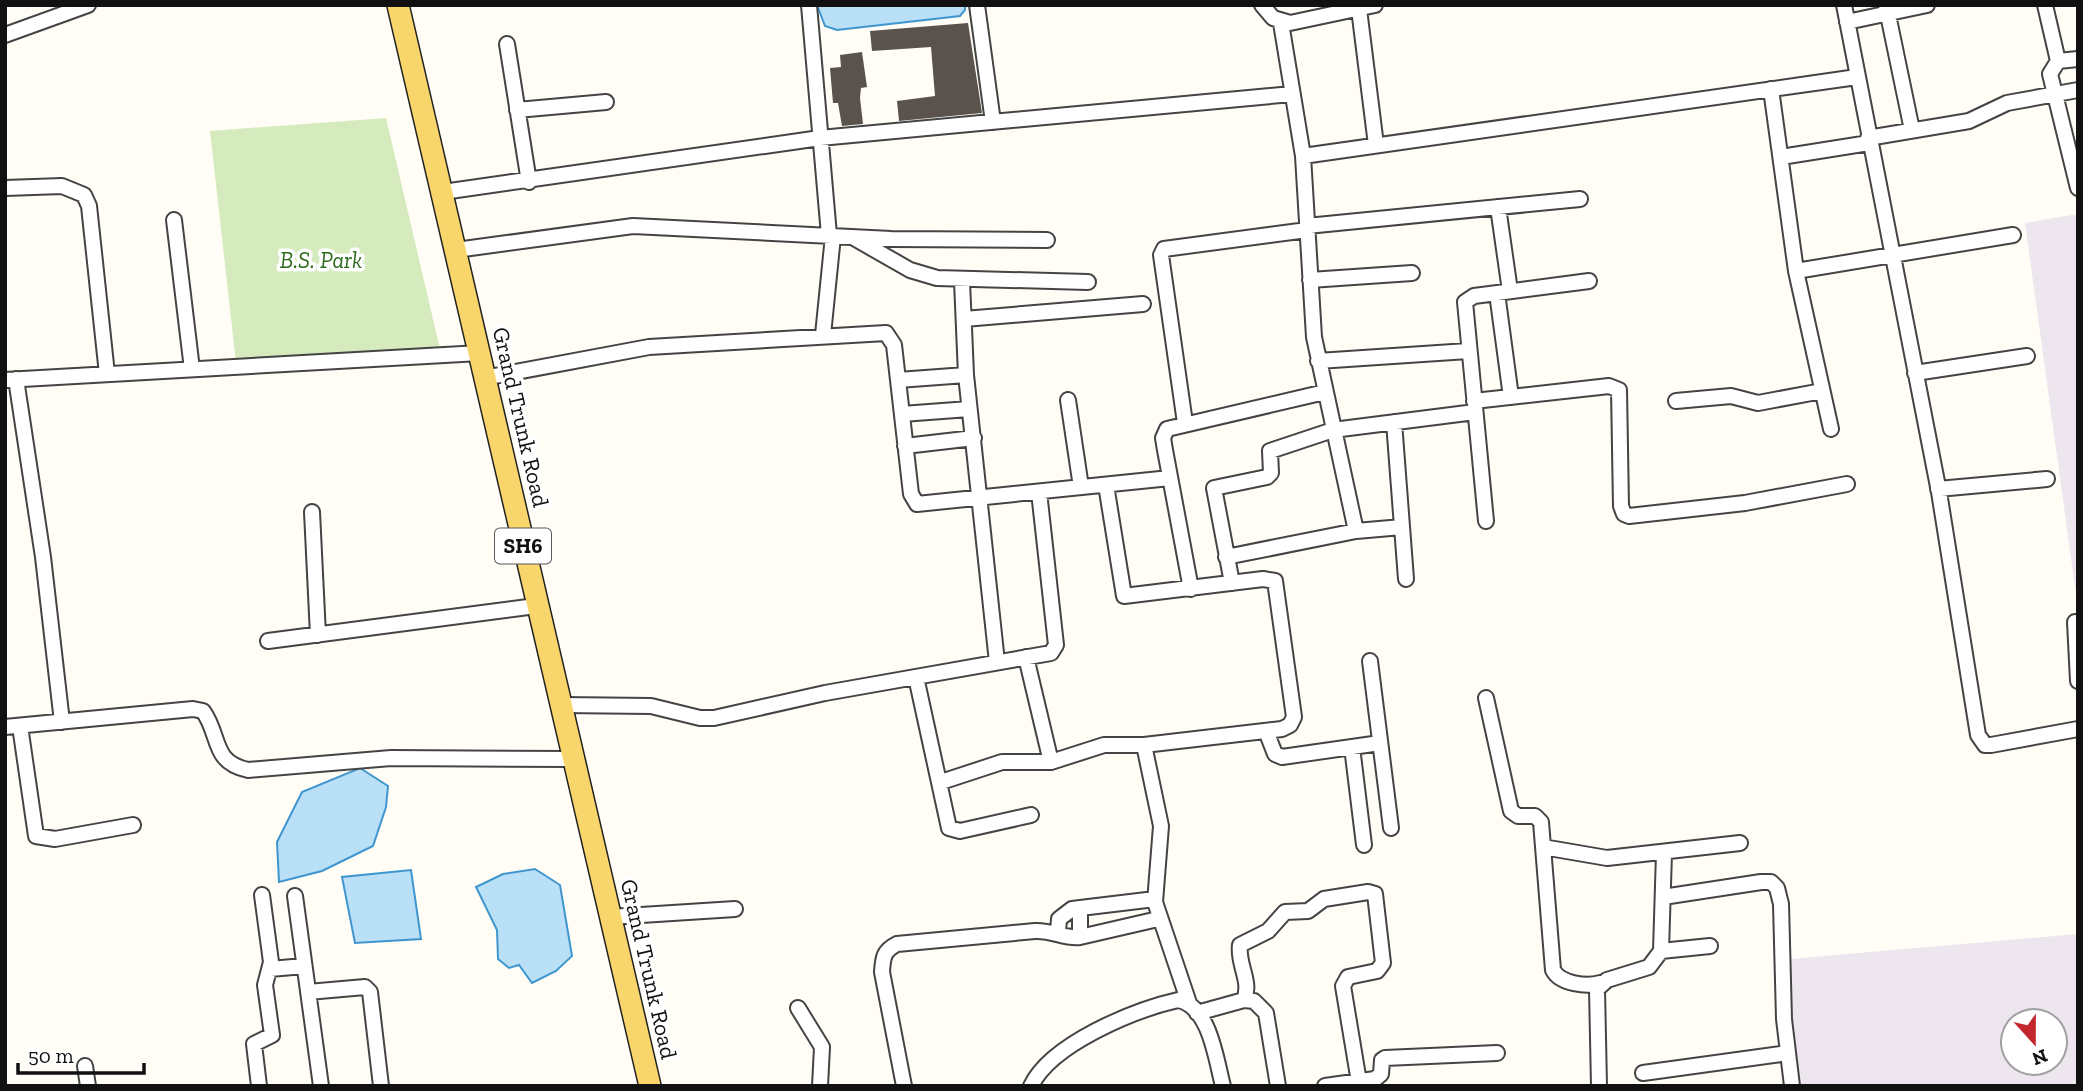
<svg xmlns="http://www.w3.org/2000/svg" width="2083" height="1091" font-family="'Zilla Slab',serif">
  <style>
    .industrial { fill: #eee6ef; fill-rule: evenodd }
    .green { fill: #d5ebbd }
    .water { fill: #b9e0f7; stroke: #3f96cf; stroke-width: 2 }
    .building { fill: #5a524d }
    .lines { fill: none; stroke-linecap: round; stroke-linejoin: round }
    .minor-casing { stroke: #444; stroke-width: 18 }
    .primary-casing { stroke: #222; stroke-width: 24 }
    .minor { stroke: #fff; stroke-width: 14 }
    .primary { stroke: #f9d66b; stroke-width: 21 }
    .labels { text-anchor: middle; stroke-width: 7; stroke-linejoin: round; paint-order: stroke }
    .shield { fill: #fff; stroke: #585858; stroke-width: 2 }
    .shield-label { font-size: 21px; font-weight: bold; fill: #111 }
    .park-label { font-size: 23px; font-style: italic; fill: #2f6b1f; stroke: #fff }
    .street-label { font-size: 23px; fill: #111; stroke: #fff }
  </style>
  <rect width="100%" height="100%" fill="#fffdf5"/>
  <!-- industrial -->
  <path class="industrial" d="M2078,214V609L2025,223Z
    M2078,934V1086H1796L1790,959ZM2013,1021H2055V1063H2013Z"/>
  <!-- green -->
  <path class="green" d="M386,118L440,349L236,363L210,131Z"/>
  <!-- water -->
  <path class="water" d="M817,5H965V10L960,16L837,30L825,26Z
    M360,768L388,786L386,807L373,846L322,871L279,882L277,842L302,792Z
    M535,869L560,885L572,956L556,971L532,983L519,965L509,968L498,959L497,930L476,887L503,874Z
    M411,870L421,939L355,943L342,877Z"/>
  <!-- building -->
  <path class="building" d="M968,23L982,113L899,121L897,101L935,96L931,47L872,51L870,31Z
    M862,52L867,87L861,88L860,98L863,124L842,126L838,103H833L830,68L841,67L840,55Z"/>
  <g class="lines">
    <!-- minor casing -->
    <g class="minor-casing">
      <path id="minor" d="M809,5L829,235
        M977,5L993,122
        M1262,5L1273,18L1290,23L1375,5
        M1844,5L1939,492L1978,735L1985,745H1991L2078,729
        M1886,5L1912,130
        M2045,5L2058,61
        M1359,9L1376,145
        M1847,22L1927,5
        M1281,23L1303,156L1314,337L1356,531
        M5,35L88,5
        M507,44L529,182
        M2078,59L2058,61L2050,74L2078,188
        M1771,89L1796,271L1831,429
        M517,110L606,102
        M1868,138L1969,121L2007,103L2078,90
        M1303,156L1857,77
        M1781,157L1869,143
        M5,188L62,186L84,195L89,206L107,374
        M443,192L820,138L1292,94
        M1498,207L1510,291
        M174,220L192,369
        M1307,226L1580,199
        M854,238L910,270L937,278L1088,282
        M456,250L633,226L891,239L1047,240
        M1796,271L2013,235
        M1310,280L1412,273
        M962,281L966,375L997,662
        M1497,293L1511,397
        M964,319L1143,304
        M823,335L833,236
        M1318,361L1468,351
        M1915,373L2027,356
        M484,378L649,347L886,333L894,345L911,494L917,504L1170,478
        M16,379L43,557L62,722
        M5,380L480,353
        M898,380L966,375
        M1068,400L1081,487
        M1474,401L1609,386L1619,390L1621,506L1624,514L1629,516L1745,503L1847,484
        M1676,401L1731,396L1758,403L1822,391
        M902,414L969,409
        M1394,422L1406,579
        M1185,423L1161,255L1164,249L1307,230
        M905,446L974,438
        M1938,489L2047,479
        M312,512L318,635
        M1486,521L1465,302L1474,296L1589,281
        M1226,557L1356,531L1402,527
        M1232,583L1214,488L1267,477L1271,473L1270,451L1333,430L1475,412
        M1191,589L1165,450L1163,438L1167,429L1325,392
        M2075,622L2078,681
        M268,641L536,606
        M1026,657L1051,762
        M1370,661L1391,828
        M916,677L949,828L960,831L1031,815
        M1486,698L1511,811L1518,816H1535L1541,822L1553,970C1560,984 1587,987 1600,983
        M561,705L651,706L700,718H714L825,693L1051,653L1056,645L1039,492
        M20,726L36,836L55,839L133,825
        M5,727L193,709L203,711C221,736 211,762 248,770L391,758L573,759
        M1266,731L1275,754L1282,757L1380,743
        M1144,745L1161,826L1155,902L1189,1003
        M1352,747L1364,845
        M941,782L1002,762H1051L1104,745H1144L1282,729L1290,725L1294,717L1275,581L1263,579L1124,596L1106,485
        M1543,847L1607,858L1740,843
        M295,896L321,1086
        M1663,897L1761,882H1771L1777,888L1781,904L1784,1019L1792,1086
        M1080,908V937
        M610,917L735,909
        M1058,932L1059,919L1072,909L1155,899
        M1661,951L1710,946
        M270,969L304,966
        M308,992L365,987L370,992L381,1086
        M1244,1000L1254,1001L1266,1013L1278,1086
        M798,1008L822,1047L820,1086
        M1197,1013L1244,1000C1252,981 1237,964 1240,945L1268,931L1285,912L1308,911L1324,899L1368,892L1375,894L1383,963L1377,971L1348,977L1343,986L1359,1082
        M85,1066L88,1086
        M1643,1073L1788,1053
        M259,1086L254,1044L272,1035L265,985L271,962L262,895
        M904,1086L882,972C883,958 883,951 897,944L1035,931C1052,930 1065,939 1080,937L1158,919
        M1031,1086C1051,1044 1134,1010 1178,1000C1210,1006 1216,1060 1223,1086
        M1325,1086L1375,1079L1381,1074L1382,1060L1385,1058L1497,1053
        M1599,1086L1597,989L1607,980L1649,967L1661,951L1664,853"/>
    </g>
    <!-- primary casing -->
    <g class="primary-casing">
      <path id="primary" d="M398,5L650,1086"/>
    </g>
    <!-- minor -->
    <use href="#minor" class="minor"/>
    <!-- primary -->
    <use href="#primary" class="primary"/>
  </g>
  <g class="labels">
    <!-- shield labels -->
    <rect class="shield" x="495" y="528.5" width="56" height="35" rx="5"/>
    <g class="shield-label">
      <text x="523" y="553">SH6</text>
    </g>
    <!-- park labels -->
    <g class="park-label">
      <text x="321" y="268">B.S. Park</text>
    </g>
    <!-- street labels -->
    <g class="street-label">
      <text transform="translate(521 417) rotate(77)" y="8">Grand Trunk Road</text>
      <text transform="translate(649 969) rotate(77)" y="8">Grand Trunk Road</text>
    </g>
  </g>
  <!-- border -->
  <rect width="2083" height="1091" fill="none" stroke="#111111" stroke-width="14"/>
  <!-- north arrow -->
  <g transform="translate(2034 1042) rotate(159)"><circle r="33" fill="#ffffff" stroke="#a0a0a0" stroke-width="2"/>
  <path d="M0-5L12 26L0 18L-12 26Z" fill="#c4262e"/>
  <text y="-10" font-size="19" font-weight="bold" text-anchor="middle" fill="#111111">N</text>
  </g>
  <!-- scale -->
  <path d="M18 1063v10h126v-10" fill="none" stroke="#111111" stroke-width="3.5"/>
  <text x="28" y="1063" font-size="21" fill="#111111" stroke="#ffffff" stroke-width="5" paint-order="stroke">50 m</text>
</svg>
